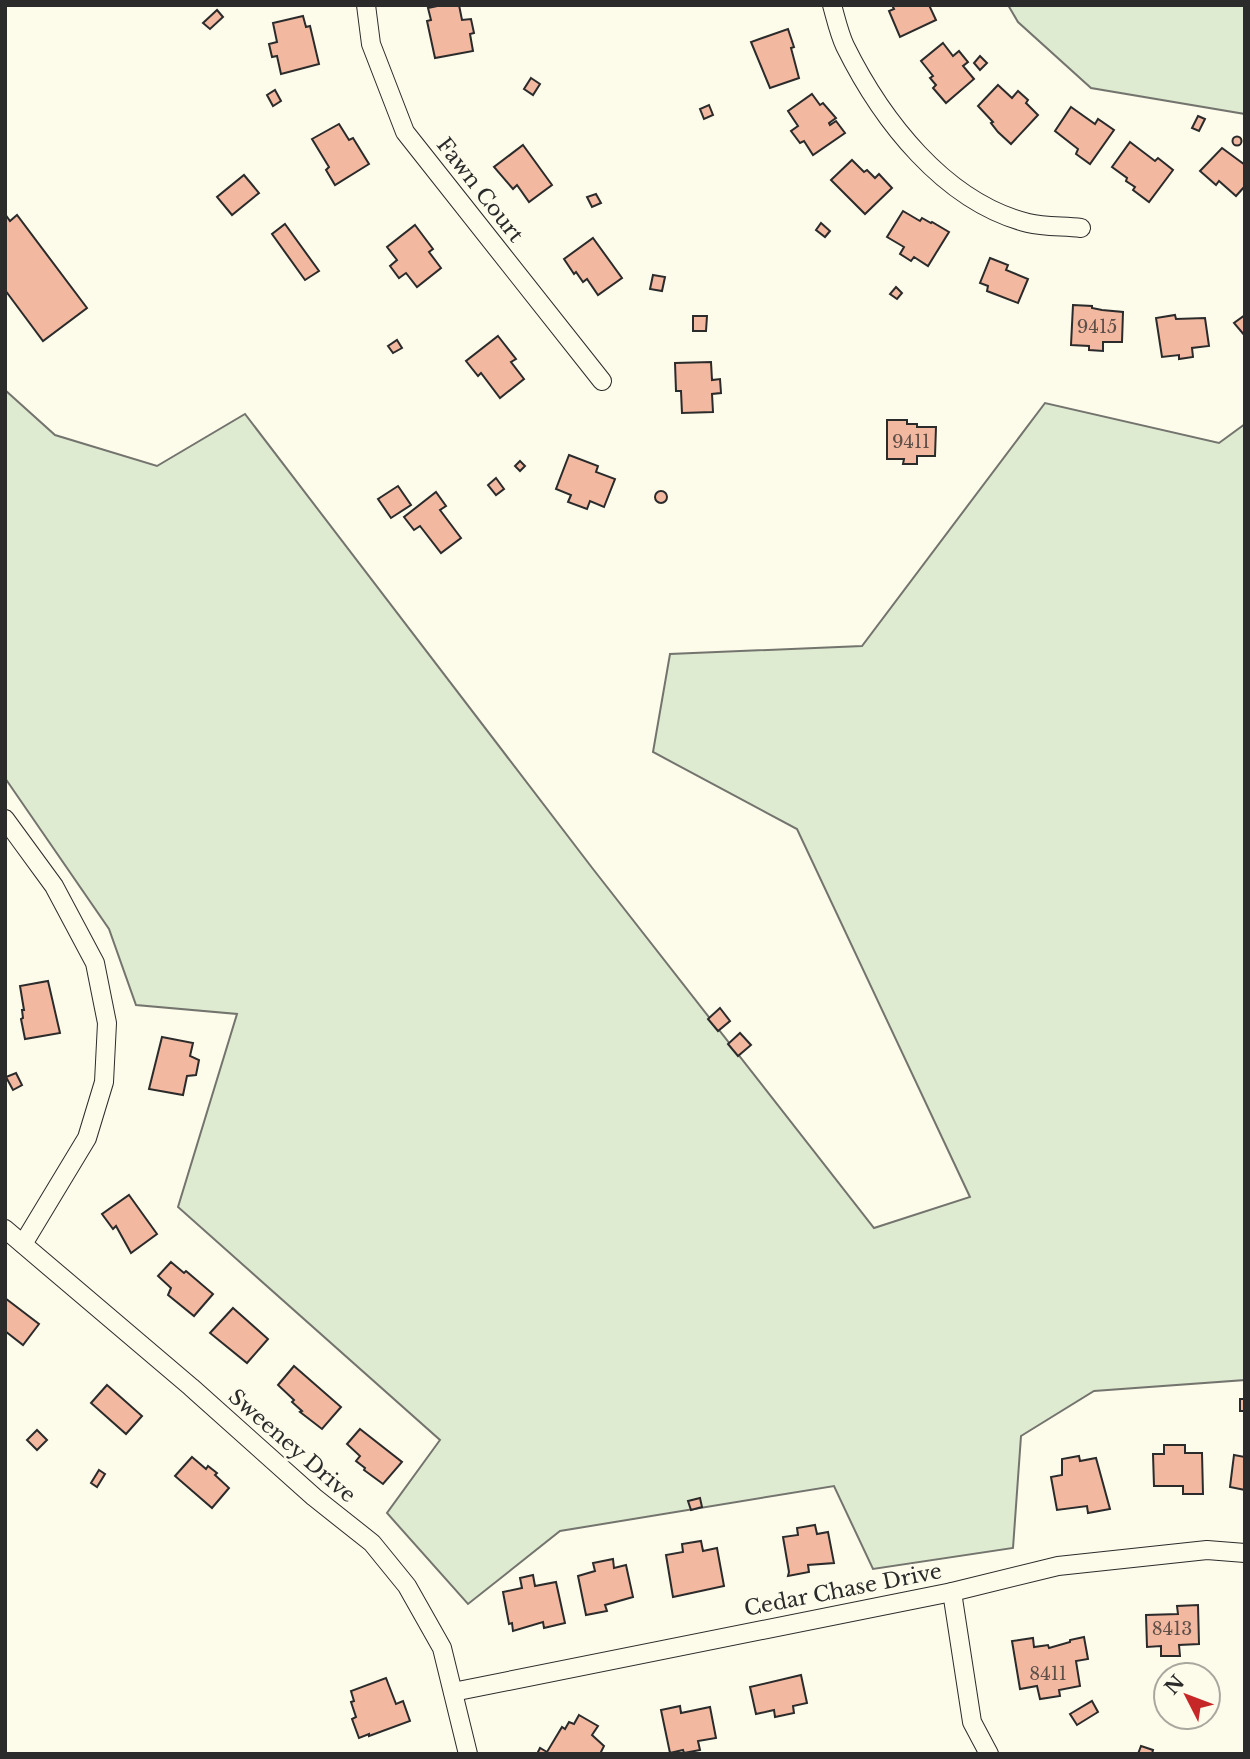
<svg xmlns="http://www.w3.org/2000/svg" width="1250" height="1759" viewBox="0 0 1250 1759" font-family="'Libre Baskerville',serif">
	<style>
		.green { fill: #deebd1; stroke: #74746e; stroke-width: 2 }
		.building { fill: #f2b8a0; stroke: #2b2b2b; stroke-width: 2 }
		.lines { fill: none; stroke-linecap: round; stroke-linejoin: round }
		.minor-casing { stroke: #2b2b2b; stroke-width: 20 }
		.minor { stroke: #fdfbea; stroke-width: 18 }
		.labels { text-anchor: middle; stroke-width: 5; stroke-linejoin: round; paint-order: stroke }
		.number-label { font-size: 18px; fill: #5d4e48 }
		.street-label { font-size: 21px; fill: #2b2b2b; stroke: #fdfbea }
	</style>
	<rect width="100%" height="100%" fill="#fdfbea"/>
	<g class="green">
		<path d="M 1008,5 L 1245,5 L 1245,114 L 1091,88 L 1018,22 Z"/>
		<path d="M 5,390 L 55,435 L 157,466 L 245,414 L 593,869 L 874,1228 L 970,1197 L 797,829 L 653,752 L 670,654 L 862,646 L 1045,403 L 1219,443 L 1245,424 L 1245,1380 L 1094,1391 L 1021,1436 L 1013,1548 L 873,1569 L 834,1486 L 560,1531 L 468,1604 L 387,1513 L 440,1440 L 178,1207 L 237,1014 L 136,1005 L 109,929 L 5,778 Z"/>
	</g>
	<g class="building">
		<path d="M 442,5 L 459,5 L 462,20 L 471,19 L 474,33 L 470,34 L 473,51 L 435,58 L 427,21 L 431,20 L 428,8 Z"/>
		<path d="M 892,5 L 929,5 L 936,20 L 900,37 L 889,11 L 894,9 Z"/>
		<path d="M 217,10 L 223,17 L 210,29 L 203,23 Z"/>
		<path d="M 303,16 L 306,27 L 310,26 L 319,64 L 281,74 L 277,56 L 272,57 L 269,44 L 277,42 L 273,23 Z"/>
		<path d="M 788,29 L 794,47 L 791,48 L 799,78 L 770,88 L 751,42 Z"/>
		<path d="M 943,43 L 953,56 L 959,51 L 968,62 L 963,66 L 974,79 L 946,103 L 933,88 L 936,85 L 930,78 L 933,76 L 921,61 Z"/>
		<path d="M 980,56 L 987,63 L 980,70 L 974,63 Z"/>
		<path d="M 531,78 L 540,84 L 533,95 L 524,89 Z"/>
		<path d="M 998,85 L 1012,98 L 1018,91 L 1028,100 L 1026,103 L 1038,115 L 1011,144 L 998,132 L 991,123 L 993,122 L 978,106 Z"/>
		<path d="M 275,90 L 281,101 L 273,106 L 267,95 Z"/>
		<path d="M 812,94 L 820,105 L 823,103 L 836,118 L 829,123 L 830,125 L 836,121 L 845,133 L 813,155 L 804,141 L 800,143 L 791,131 L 798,126 L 788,111 Z"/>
		<path d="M 709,105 L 713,115 L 704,119 L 700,109 Z"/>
		<path d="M 1071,107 L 1095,124 L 1098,119 L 1114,130 L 1090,164 L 1076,154 L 1078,149 L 1055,131 Z"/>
		<path d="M 1198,116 L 1205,119 L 1199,131 L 1192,128 Z"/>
		<path d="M 339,124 L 349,140 L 353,138 L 369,164 L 335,185 L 326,170 L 329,167 L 312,139 Z"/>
		<circle cx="1237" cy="141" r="4.5"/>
		<path d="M 1130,142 L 1155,161 L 1158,158 L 1173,170 L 1149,202 L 1133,190 L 1135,187 L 1126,181 L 1127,178 L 1112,167 Z"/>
		<path d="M 523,145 L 552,185 L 529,202 L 517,185 L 513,189 L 494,167 Z"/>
		<path d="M 1222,148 L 1245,165 L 1245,186 L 1236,196 L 1219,181 L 1216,185 L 1200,171 Z"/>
		<path d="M 852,160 L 864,172 L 867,170 L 875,178 L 879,174 L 892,188 L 865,214 L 831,180 Z"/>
		<path d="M 244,175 L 259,193 L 232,215 L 217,197 Z"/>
		<path d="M 596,194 L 601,203 L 592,207 L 587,197 Z"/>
		<path d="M 903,211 L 920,221 L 922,218 L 931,223 L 932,222 L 949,232 L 928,266 L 914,257 L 911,261 L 900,254 L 904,247 L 887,237 Z"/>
		<path d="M 5,214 L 10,221 L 17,215 L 87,308 L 43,341 L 5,290 Z"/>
		<path d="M 821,223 L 830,231 L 825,237 L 816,230 Z"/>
		<path d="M 285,224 L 319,271 L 305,280 L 272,234 Z"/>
		<path d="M 415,225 L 433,249 L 429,252 L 441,268 L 417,287 L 406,273 L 399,278 L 390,266 L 397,260 L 387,247 Z"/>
		<path d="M 593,238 L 622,278 L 598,295 L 587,279 L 583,282 L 576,272 L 574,274 L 564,259 Z"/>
		<path d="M 990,258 L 1008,265 L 1006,270 L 1028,279 L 1018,303 L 987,291 L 988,286 L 980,283 Z"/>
		<path d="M 653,275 L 665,277 L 662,291 L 650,289 Z"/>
		<path d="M 896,287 L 902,293 L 897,299 L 890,294 Z"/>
		<path d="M 1073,305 L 1092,306 L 1092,308 L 1102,310 L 1123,312 L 1122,342 L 1103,342 L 1103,351 L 1089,350 L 1089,346 L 1071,345 Z"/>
		<path d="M 1175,315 L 1176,319 L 1205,318 L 1209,346 L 1192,348 L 1193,357 L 1179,359 L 1179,355 L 1162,357 L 1156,318 Z"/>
		<path d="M 1245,315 L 1245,336 L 1234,323 Z"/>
		<path d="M 693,316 L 707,316 L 706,331 L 693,331 Z"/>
		<path d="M 498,336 L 516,359 L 511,362 L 524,379 L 500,398 L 481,373 L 478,376 L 466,361 Z"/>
		<path d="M 397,340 L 402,348 L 393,353 L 388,346 Z"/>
		<path d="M 711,362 L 712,380 L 720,379 L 721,393 L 712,394 L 713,412 L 682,413 L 681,391 L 676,391 L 675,363 Z"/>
		<path d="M 887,420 L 907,420 L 907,424 L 917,424 L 917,427 L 936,427 L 935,456 L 917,456 L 917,464 L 903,464 L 904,459 L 887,459 Z"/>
		<path d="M 569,455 L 598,466 L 596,472 L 615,479 L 604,507 L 590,501 L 587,509 L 568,502 L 571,495 L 556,489 Z"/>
		<path d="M 520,461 L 525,466 L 520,471 L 515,466 Z"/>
		<path d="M 496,478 L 504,489 L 496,495 L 488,485 Z"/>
		<path d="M 398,486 L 411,505 L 391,518 L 378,499 Z"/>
		<circle cx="661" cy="497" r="6"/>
		<path d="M 436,492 L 446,506 L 440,510 L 461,538 L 441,553 L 420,526 L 414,530 L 404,517 Z"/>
		<path d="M 48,981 L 60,1033 L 25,1039 L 21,1019 L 23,1018 L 22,1010 L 24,1010 L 20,986 Z"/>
		<path d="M 720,1008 L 730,1021 L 718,1031 L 708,1019 Z"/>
		<path d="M 740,1033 L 751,1045 L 738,1056 L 728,1044 Z"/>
		<path d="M 162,1037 L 193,1043 L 190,1056 L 199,1060 L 196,1075 L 187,1076 L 183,1095 L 149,1089 Z"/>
		<path d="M 16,1073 L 22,1085 L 13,1090 L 6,1077 Z"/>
		<path d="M 129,1195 L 157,1234 L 131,1253 L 116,1226 L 113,1229 L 102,1214 Z"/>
		<path d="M 171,1262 L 184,1273 L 186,1271 L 213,1294 L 194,1316 L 168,1295 L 171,1288 L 158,1276 Z"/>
		<path d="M 5,1298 L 39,1324 L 23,1345 L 5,1331 Z"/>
		<path d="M 233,1308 L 268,1339 L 247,1363 L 210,1333 Z"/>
		<path d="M 294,1366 L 341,1407 L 322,1429 L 300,1412 L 302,1411 L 292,1402 L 294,1400 L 278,1385 Z"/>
		<path d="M 107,1385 L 142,1416 L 126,1434 L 91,1403 Z"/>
		<rect x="1240" y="1399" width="5" height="12"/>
		<path d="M 360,1429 L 402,1462 L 383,1484 L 364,1470 L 365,1468 L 356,1461 L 360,1456 L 347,1444 Z"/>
		<path d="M 37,1430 L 47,1440 L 37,1450 L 27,1440 Z"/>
		<path d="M 1164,1445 L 1185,1445 L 1185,1453 L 1202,1453 L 1203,1494 L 1183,1494 L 1183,1486 L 1154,1486 L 1153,1454 L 1164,1454 Z"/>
		<path d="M 1234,1455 L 1245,1457 L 1245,1490 L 1230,1487 Z"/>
		<path d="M 1079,1456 L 1080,1461 L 1096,1458 L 1110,1509 L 1088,1513 L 1087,1506 L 1057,1510 L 1051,1477 L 1062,1475 L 1062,1459 Z"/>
		<path d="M 192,1457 L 206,1469 L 208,1466 L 217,1473 L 215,1475 L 229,1488 L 212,1508 L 175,1476 Z"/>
		<path d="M 99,1470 L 105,1474 L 97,1487 L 91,1483 Z"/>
		<path d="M 700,1498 L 702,1507 L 691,1510 L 688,1501 Z"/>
		<path d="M 815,1525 L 817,1534 L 828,1532 L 834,1563 L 808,1565 L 809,1572 L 788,1576 L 789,1572 L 783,1537 L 798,1535 L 797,1528 Z"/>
		<path d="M 701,1541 L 703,1551 L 717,1548 L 724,1586 L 673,1597 L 666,1555 L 683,1552 L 682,1544 Z"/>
		<path d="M 613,1559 L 614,1568 L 626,1565 L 633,1597 L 605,1605 L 607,1611 L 586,1615 L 578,1576 L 595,1571 L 593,1563 Z"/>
		<path d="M 533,1575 L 535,1586 L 556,1582 L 565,1623 L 544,1628 L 543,1622 L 513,1631 L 512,1623 L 509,1624 L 503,1592 L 522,1588 L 520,1578 Z"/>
		<path d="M 1198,1605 L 1199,1644 L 1179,1645 L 1180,1656 L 1161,1656 L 1161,1646 L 1147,1647 L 1146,1615 L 1178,1614 L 1177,1606 Z"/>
		<path d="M 1084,1637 L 1088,1659 L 1076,1661 L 1080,1686 L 1059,1690 L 1060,1696 L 1040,1699 L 1037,1686 L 1020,1689 L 1012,1641 L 1033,1638 L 1034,1647 L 1048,1645 L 1049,1648 L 1070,1642 L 1070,1640 Z"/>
		<path d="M 801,1675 L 807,1703 L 793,1706 L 794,1713 L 775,1717 L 774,1710 L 756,1714 L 750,1687 Z"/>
		<path d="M 386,1678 L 396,1704 L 403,1701 L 410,1721 L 369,1736 L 369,1734 L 359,1738 L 352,1719 L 356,1717 L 351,1702 L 354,1701 L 351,1691 Z"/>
		<path d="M 1092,1701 L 1098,1712 L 1077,1725 L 1070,1714 Z"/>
		<path d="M 680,1706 L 681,1713 L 710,1707 L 716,1738 L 698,1741 L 700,1750 L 684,1753 L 683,1750 L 670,1753 L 661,1710 Z"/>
		<path d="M 579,1715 L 598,1726 L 592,1735 L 604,1746 L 600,1754 L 537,1754 L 540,1748 L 547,1752 L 562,1727 L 565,1729 L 569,1722 L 574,1724 Z"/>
		<path d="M 1141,1746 L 1153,1750 L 1152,1754 L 1138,1754 Z"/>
	</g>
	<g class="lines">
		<defs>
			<g id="minor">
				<path d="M 366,5 L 371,44 L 405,132 L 602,381"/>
				<path d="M 832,5 C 836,19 839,33 845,46 C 881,119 944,202 1028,223 C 1044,227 1064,226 1081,228"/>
				<path d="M 5,819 L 54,886 L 95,963 L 107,1023 L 104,1082 L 87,1138 L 23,1244"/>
				<path d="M 5,1229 L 191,1387 L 314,1497 L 372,1543 L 407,1586 L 442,1648 L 468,1754"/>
				<path d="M 952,1592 L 972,1722 L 989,1754"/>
				<path d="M 453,1692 L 952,1592 L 1058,1566 L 1207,1550 L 1245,1553"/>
			</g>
		</defs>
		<use href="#minor" class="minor-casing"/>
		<use href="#minor" class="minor"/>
	</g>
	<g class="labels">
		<g class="number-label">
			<text x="1097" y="333">9415</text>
			<text x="911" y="448">9411</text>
			<text x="1172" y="1635">8413</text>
			<text x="1048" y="1680">8411</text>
		</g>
		<g class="street-label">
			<text transform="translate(480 190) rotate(52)" y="7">Fawn Court</text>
			<text transform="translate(292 1446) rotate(41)" y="7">Sweeney Drive</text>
			<text transform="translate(843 1590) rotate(-11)" y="7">Cedar Chase Drive</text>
		</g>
	</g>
	<rect width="1250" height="1759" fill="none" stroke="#2b2b2b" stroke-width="14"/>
	<g transform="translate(1187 1696) rotate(312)"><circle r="33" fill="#fdfbea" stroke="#a9a89e" stroke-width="2"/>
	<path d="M0-5L12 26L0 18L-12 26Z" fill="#c62828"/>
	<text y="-10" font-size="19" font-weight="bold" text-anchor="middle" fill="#2b2b2b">N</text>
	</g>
</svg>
